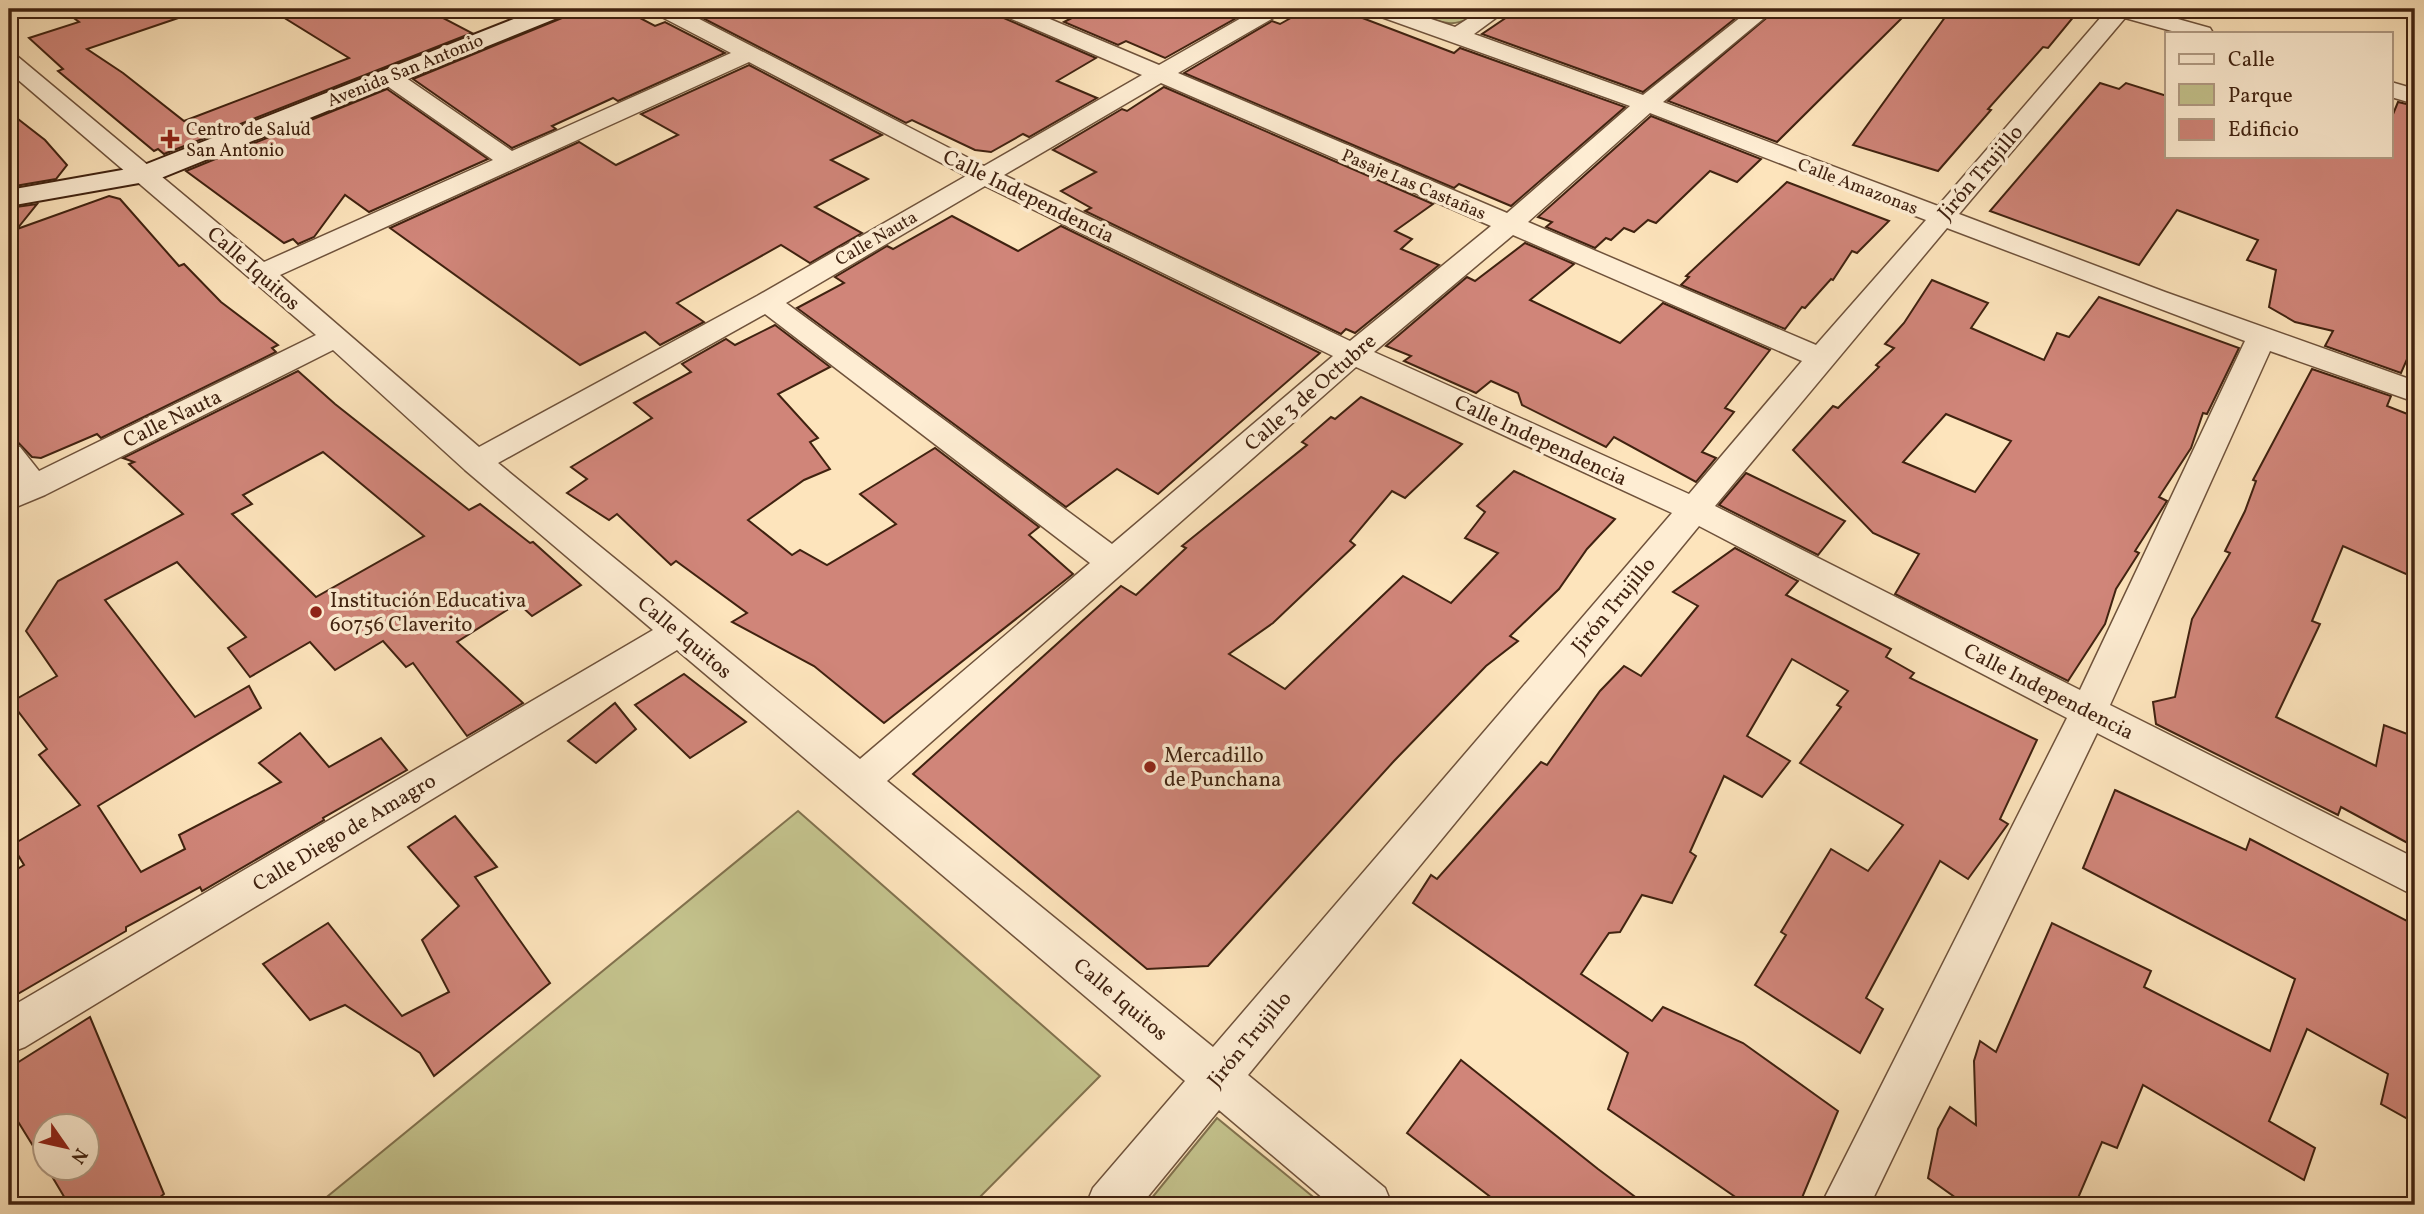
<svg xmlns="http://www.w3.org/2000/svg" width="2424" height="1214" viewBox="0 0 2424 1214" font-family="Vollkorn,serif">
	<style>
		.green { fill: #c4c38d; stroke: #82724e; stroke-width: 2 }
		.building { fill: #d08579; stroke: #402210; stroke-width: 2; fill-rule: evenodd }
		.lines { fill: none; stroke-linecap: round; stroke-linejoin: round }
		.minor-casing { stroke: #6f523b; stroke-width: 3 }
		.secondary-casing { stroke: #402210; stroke-width: 4 }
		.minor { fill: #feedd3; fill-rule: evenodd }
		.secondary { fill: #feedd3; fill-rule: evenodd }
		.poi-dot { fill: #8f2418; stroke: #feedd3; stroke-width: 2.5 }
		.labels { text-anchor: middle; stroke-width: 7; stroke-linejoin: round; paint-order: stroke }
		.far-street-label { font-size: 18px; fill: #402210; stroke: #feedd3 }
		.far-poi-label { font-size: 18px; fill: #402210; stroke: #feedd3; text-anchor: start }
		.street-label { font-size: 21px; fill: #402210; stroke: #feedd3 }
		.poi-label { font-size: 21px; fill: #402210; stroke: #feedd3; text-anchor: start }
	</style>
	<rect width="100%" height="100%" fill="#fde4bc"/>
	<filter id="stains"><feTurbulence type="fractalNoise" baseFrequency=".00286" numOctaves="4"/><feColorMatrix values="0 0 0 0 .2 0 0 0 0 .09 0 0 0 0 .02 0 0 0 .5 -.17"/></filter>
	<radialGradient id="worn" r=".72"><stop offset=".6" stop-color="#630" stop-opacity="0"/><stop offset="1" stop-color="#630" stop-opacity=".3"/></radialGradient>
	<g class="green">
		<path d="M 1404,9 L 1486,9 C 1449,33 1443,22 1404,9 Z"/>
		<path d="M 798,811 L 1100,1076 L 972,1205 L 317,1205 Z"/>
		<path d="M 1217,1118 L 1323,1205 L 1146,1205 Z"/>
	</g>
	<g class="building">
		<path d="M 62,9 L 189,9 L 190,14 L 87,49 L 123,73 L 184,121 L 349,58 L 270,9 L 426,9 L 472,33 L 164,154 L 158,149 L 154,151 L 58,71 L 63,69 L 29,38 L 79,22 Z"/>
		<path d="M 596,9 L 623,9 L 655,26 L 665,22 L 725,53 L 618,101 L 613,98 L 552,126 L 556,129 L 512,148 L 413,79 L 579,11 L 583,14 Z"/>
		<path d="M 694,9 L 983,9 L 1096,58 L 1057,81 L 1097,98 L 1029,137 L 1023,134 L 991,152 L 975,150 L 912,120 L 906,123 L 689,11 Z"/>
		<path d="M 1089,9 L 1240,9 L 1247,12 L 1165,58 L 1126,41 L 1118,45 L 1064,22 Z"/>
		<path d="M 1307,9 L 1339,9 L 1454,53 L 1460,48 L 1625,107 L 1511,206 L 1459,184 L 1454,188 L 1184,73 L 1272,21 L 1280,24 Z"/>
		<path d="M 1519,9 L 1747,9 L 1643,92 L 1482,34 Z"/>
		<path d="M 1777,9 L 1911,9 L 1777,142 L 1668,101 Z"/>
		<path d="M 1951,9 L 2080,9 L 2048,48 L 2043,47 L 1988,109 L 1991,110 L 1938,171 L 1853,145 Z"/>
		<path d="M 749,65 L 882,135 L 831,160 L 868,179 L 815,207 L 862,233 L 810,263 L 781,245 L 677,303 L 704,322 L 660,345 L 645,332 L 580,365 L 390,228 L 579,142 L 616,165 L 678,135 L 641,114 Z"/>
		<path d="M 2100,83 L 2119,89 L 2126,83 L 2167,96 L 2167,156 L 2391,156 L 2391,119 L 2398,102 L 2415,106 L 2415,341 L 2401,373 L 2325,346 L 2333,331 L 2295,322 L 2269,307 L 2276,270 L 2247,260 L 2258,240 L 2177,210 L 2139,265 L 1990,211 Z"/>
		<path d="M 1164,87 L 1433,204 L 1395,231 L 1412,239 L 1401,249 L 1439,265 L 1355,333 L 1346,329 L 1341,334 L 1085,211 L 1091,208 L 1061,191 L 1096,172 L 1053,150 L 1122,109 L 1127,111 Z"/>
		<path d="M 387,89 L 488,159 L 369,212 L 345,195 L 314,237 L 298,244 L 293,239 L 284,243 L 186,171 Z"/>
		<path d="M 9,112 L 45,140 L 67,165 L 56,179 L 9,187 Z"/>
		<path d="M 1651,116 L 1761,159 L 1737,182 L 1710,171 L 1656,223 L 1648,220 L 1634,232 L 1624,228 L 1611,240 L 1606,238 L 1595,248 L 1546,227 L 1552,222 L 1538,217 Z"/>
		<path d="M 1787,182 L 1889,221 L 1857,253 L 1852,251 L 1833,280 L 1831,279 L 1805,308 L 1802,307 L 1785,329 L 1681,285 L 1689,277 L 1686,276 Z"/>
		<path d="M 109,196 L 120,199 L 179,266 L 184,264 L 221,302 L 278,345 L 272,348 L 276,352 L 101,438 L 97,434 L 41,458 L 32,457 L 9,433 L 9,208 L 37,204 L 17,229 Z"/>
		<path d="M 952,216 L 1018,251 L 1061,226 L 1320,353 L 1158,494 L 1117,469 L 1066,507 L 797,308 L 844,283 L 835,277 L 887,246 L 893,249 Z"/>
		<path d="M 1525,243 L 1574,264 L 1530,300 L 1620,343 L 1663,303 L 1770,350 L 1725,408 L 1734,412 L 1702,452 L 1716,458 L 1696,482 L 1614,437 L 1606,447 L 1522,405 L 1518,393 L 1491,381 L 1476,393 L 1404,361 L 1411,356 L 1386,346 L 1467,277 L 1475,281 Z"/>
		<path d="M 1932,280 L 1988,303 L 1971,328 L 2044,360 L 2057,333 L 2069,337 L 2099,297 L 2239,348 L 2207,414 L 2203,413 L 2191,448 L 2159,497 L 2167,501 L 2135,551 L 2139,553 L 2116,589 L 2105,624 L 2068,681 L 1895,594 L 1919,554 L 1873,533 L 1793,450 L 1833,406 L 1838,408 L 1879,367 L 1876,365 L 1894,348 L 1885,344 L 1904,323 ZM 1946,414 L 2011,441 L 1975,492 L 1903,462 Z"/>
		<path d="M 775,325 L 830,367 L 778,394 L 818,438 L 810,442 L 830,469 L 804,480 L 748,520 L 792,555 L 800,550 L 827,565 L 896,524 L 860,494 L 935,448 L 1039,527 L 1029,535 L 1073,574 L 884,723 L 814,666 L 732,622 L 747,613 L 676,561 L 671,565 L 617,514 L 609,520 L 567,493 L 587,479 L 571,467 L 652,418 L 634,403 L 691,372 L 682,364 L 726,339 L 735,345 Z"/>
		<path d="M 2312,369 L 2391,396 L 2387,406 L 2415,417 L 2415,578 L 2343,546 L 2312,621 L 2320,624 L 2276,717 L 2376,766 L 2384,725 L 2415,737 L 2415,847 L 2341,807 L 2338,815 L 2156,724 L 2153,702 L 2175,697 L 2192,619 L 2230,553 L 2225,551 L 2245,511 L 2256,481 L 2253,480 Z"/>
		<path d="M 298,371 L 335,404 L 469,510 L 480,504 L 530,543 L 533,542 L 581,585 L 532,616 L 518,603 L 457,642 L 523,703 L 467,736 L 413,663 L 406,667 L 383,641 L 335,670 L 310,642 L 250,677 L 228,648 L 246,637 L 177,562 L 105,600 L 195,717 L 249,686 L 261,708 L 98,806 L 141,872 L 185,849 L 179,835 L 281,782 L 259,763 L 300,733 L 329,767 L 381,738 L 407,770 L 323,818 L 324,820 L 202,891 L 200,887 L 126,927 L 126,931 L 9,999 L 9,874 L 24,865 L 12,845 L 80,805 L 39,755 L 47,749 L 11,702 L 57,676 L 26,631 L 58,581 L 183,514 L 129,464 L 134,462 L 123,458 ZM 323,452 L 424,536 L 316,597 L 232,514 L 252,504 L 243,495 Z"/>
		<path d="M 1361,397 L 1462,444 L 1405,498 L 1392,491 L 1350,541 L 1355,545 L 1273,623 L 1229,654 L 1285,689 L 1403,576 L 1451,603 L 1498,553 L 1465,538 L 1485,512 L 1477,506 L 1514,471 L 1615,519 L 1587,549 L 1559,589 L 1510,636 L 1518,641 L 1486,666 L 1394,761 L 1208,966 L 1147,969 L 913,774 L 1121,586 L 1136,595 L 1186,548 L 1182,546 L 1307,445 L 1302,442 L 1331,417 L 1335,419 Z"/>
		<path d="M 1746,473 L 1845,521 L 1818,555 L 1719,505 Z"/>
		<path d="M 1735,548 L 1798,581 L 1786,595 L 1891,649 L 1886,657 L 1914,673 L 1910,678 L 2037,740 L 2000,819 L 2008,824 L 1968,879 L 1940,861 L 1866,998 L 1883,1009 L 1860,1053 L 1755,985 L 1786,935 L 1781,932 L 1831,849 L 1868,871 L 1903,825 L 1800,763 L 1841,707 L 1837,705 L 1848,691 L 1792,659 L 1747,736 L 1790,761 L 1762,797 L 1724,776 L 1690,852 L 1696,856 L 1672,903 L 1642,895 L 1620,932 L 1609,933 L 1581,974 L 1652,1021 L 1663,1007 L 1743,1043 L 1838,1111 L 1799,1205 L 1747,1205 L 1608,1109 L 1628,1053 L 1413,903 L 1431,875 L 1437,879 L 1541,762 L 1547,765 L 1600,691 L 1624,666 L 1641,676 L 1698,606 L 1673,592 Z"/>
		<path d="M 684,674 L 746,722 L 690,758 L 635,705 Z"/>
		<path d="M 615,703 L 636,729 L 596,763 L 568,741 Z"/>
		<path d="M 2115,790 L 2246,850 L 2250,839 L 2415,925 L 2415,1123 L 2381,1104 L 2388,1074 L 2307,1029 L 2269,1121 L 2315,1148 L 2304,1180 L 2143,1085 L 2117,1148 L 2102,1142 L 2075,1205 L 1966,1205 L 1928,1178 L 1938,1129 L 1950,1107 L 1976,1125 L 1974,1061 L 1980,1041 L 1996,1052 L 2052,923 L 2151,971 L 2144,987 L 2270,1051 L 2295,979 L 2083,868 Z"/>
		<path d="M 455,816 L 497,867 L 475,877 L 550,983 L 434,1076 L 420,1053 L 345,1005 L 310,1020 L 263,964 L 328,923 L 402,1016 L 449,992 L 422,940 L 459,906 L 408,847 Z"/>
		<path d="M 90,1017 L 164,1194 L 150,1205 L 69,1205 L 47,1168 L 88,1168 L 88,1126 L 46,1126 L 46,1167 L 9,1107 L 9,1068 Z"/>
		<path d="M 1461,1060 L 1598,1169 L 1646,1205 L 1501,1205 L 1407,1133 Z"/>
	</g>
	<g class="lines">
		<defs>
			<g id="minor">
				<path d="M 653,9 L 680,9 L 984,166 L 1142,75 L 1000,14 L 997,9 L 1026,9 L 1159,65 L 1257,9 L 1283,9 L 1280,14 L 1178,73 L 1507,213 L 1630,106 L 1373,14 L 1370,9 L 1401,9 L 1455,27 L 1483,9 L 1508,9 L 1474,34 L 1643,95 L 1751,9 L 1775,9 L 1663,102 L 1938,206 L 2108,9 L 2142,9 L 2210,28 L 2213,33 L 2179,33 L 2125,18 L 1959,214 L 2165,292 L 2415,381 L 2415,402 L 2270,351 L 2110,705 L 2415,858 L 2415,896 L 2097,733 L 1870,1205 L 1821,1205 L 2067,718 L 1699,526 L 1248,1075 L 1385,1188 L 1392,1205 L 1331,1205 L 1219,1110 L 1141,1205 L 1086,1205 L 1093,1188 L 1185,1081 L 677,650 L 25,1047 L 9,1053 L 9,1008 L 653,630 L 465,470 L 333,350 L 45,495 L 9,510 L 9,485 L 14,483 L 9,477 L 9,444 L 20,447 L 39,471 L 316,335 L 9,72 L 9,54 L 17,56 L 264,262 L 493,160 L 380,81 L 376,76 L 380,71 L 396,71 L 512,151 L 731,53 L 656,14 ZM 749,62 L 966,176 L 757,296 L 479,447 L 280,275 ZM 1161,83 L 1491,226 L 1350,341 L 1004,175 ZM 1650,113 L 1926,220 L 1816,345 L 1528,222 ZM 985,186 L 1333,356 L 1112,544 L 786,303 ZM 1947,228 L 2245,341 L 2080,690 L 1715,506 ZM 1513,235 L 1802,361 L 1689,494 L 1374,352 ZM 765,314 L 1090,563 L 860,759 L 498,463 ZM 1356,367 L 1672,513 L 1213,1047 L 887,781 Z"/>
				<path d="M 2391,82 L 2415,89 L 2415,104 L 2391,97 Z"/>
			</g>
			<path id="secondary" d="M 539,9 L 571,9 L 567,14 L 156,180 L 9,206 L 9,190 L 139,167 Z"/>
		</defs>
		<use href="#minor" class="minor-casing"/>
		<use href="#secondary" class="secondary-casing"/>
		<use href="#minor" class="minor"/>
		<use href="#secondary" class="secondary"/>
	</g>
	<g class="poi-dot">
		<path d="M166.5 128.5h7v7h7v7h-7v7h-7v-7h-7v-7h7z"/>
		<circle cx="316" cy="612" r="7"/>
		<circle cx="1150" cy="767" r="7"/>
	</g>
	<g class="labels">
		<g class="far-street-label">
			<text transform="translate(405 70) rotate(-22)" y="6">Avenida San Antonio</text>
			<text transform="translate(1414 184) rotate(23)" y="6">Pasaje Las Castañas</text>
			<text transform="translate(1858 186) rotate(21)" y="6">Calle Amazonas</text>
			<text transform="translate(876 238) rotate(-30)" y="6">Calle Nauta</text>
		</g>
		<g class="far-poi-label">
			<text x="186" y="135">Centro de Salud<tspan x="186" dy="21">San Antonio</tspan></text>
		</g>
		<g class="street-label">
			<text transform="translate(1980 172) rotate(-49)" y="7">Jirón Trujillo</text>
			<text transform="translate(1029 196) rotate(26)" y="7">Calle Independencia</text>
			<text transform="translate(254 268) rotate(41)" y="7">Calle Iquitos</text>
			<text transform="translate(1310 392) rotate(-41)" y="7">Calle 3 de Octubre</text>
			<text transform="translate(172 418) rotate(-26)" y="7">Calle Nauta</text>
			<text transform="translate(1541 440) rotate(25)" y="7">Calle Independencia</text>
			<text transform="translate(1613 605) rotate(-50)" y="7">Jirón Trujillo</text>
			<text transform="translate(685 637) rotate(40)" y="7">Calle Iquitos</text>
			<text transform="translate(2049 691) rotate(27)" y="7">Calle Independencia</text>
			<text transform="translate(344 832) rotate(-31)" y="7">Calle Diego de Amagro</text>
			<text transform="translate(1121 999) rotate(40)" y="7">Calle Iquitos</text>
			<text transform="translate(1249 1039) rotate(-50)" y="7">Jirón Trujillo</text>
		</g>
		<g class="poi-label">
			<text x="330" y="607">Institución Educativa<tspan x="330" dy="24">60756 Claverito</tspan></text>
			<text x="1164" y="762">Mercadillo<tspan x="1164" dy="24">de Punchana</tspan></text>
		</g>
	</g>
	<rect width="2424" height="1214" fill="none" stroke="#fde4bc" stroke-width="35"/>
	<rect x="10" y="10" width="2403" height="1193" fill="none" stroke="#402210" stroke-width="3.5"/>
	<rect x="18" y="18" width="2389" height="1179" fill="none" stroke="#402210" stroke-width="2"/>
	<rect x="2165" y="32" width="228" height="126" fill="#feedd3" stroke="#b29c85" stroke-width="2"/>
	<rect x="2179" y="54" width="35" height="10" fill="#feedd3" stroke="#b29c85" stroke-width="2"/>
	<text x="2228" y="66" font-size="21" fill="#402210">Calle</text>
	<rect x="2179" y="84" width="35" height="21" fill="#c4c38d" stroke="#b29c85" stroke-width="2"/>
	<text x="2228" y="102" font-size="21" fill="#402210">Parque</text>
	<rect x="2179" y="119" width="35" height="21" fill="#d08579" stroke="#b29c85" stroke-width="2"/>
	<text x="2228" y="136" font-size="21" fill="#402210">Edificio</text>
	<g transform="translate(66 1147) rotate(124)"><circle r="33" fill="#feedd3" stroke="#b29c85" stroke-width="2"/>
	<path d="M0-5L12 26L0 18L-12 26Z" fill="#8f2418"/>
	<text y="-10" font-size="19" font-weight="bold" text-anchor="middle" fill="#402210">N</text>
	</g>
	<rect width="100%" height="100%" filter="url(#stains)"/>
	<rect width="100%" height="100%" fill="url(#worn)"/>
</svg>
